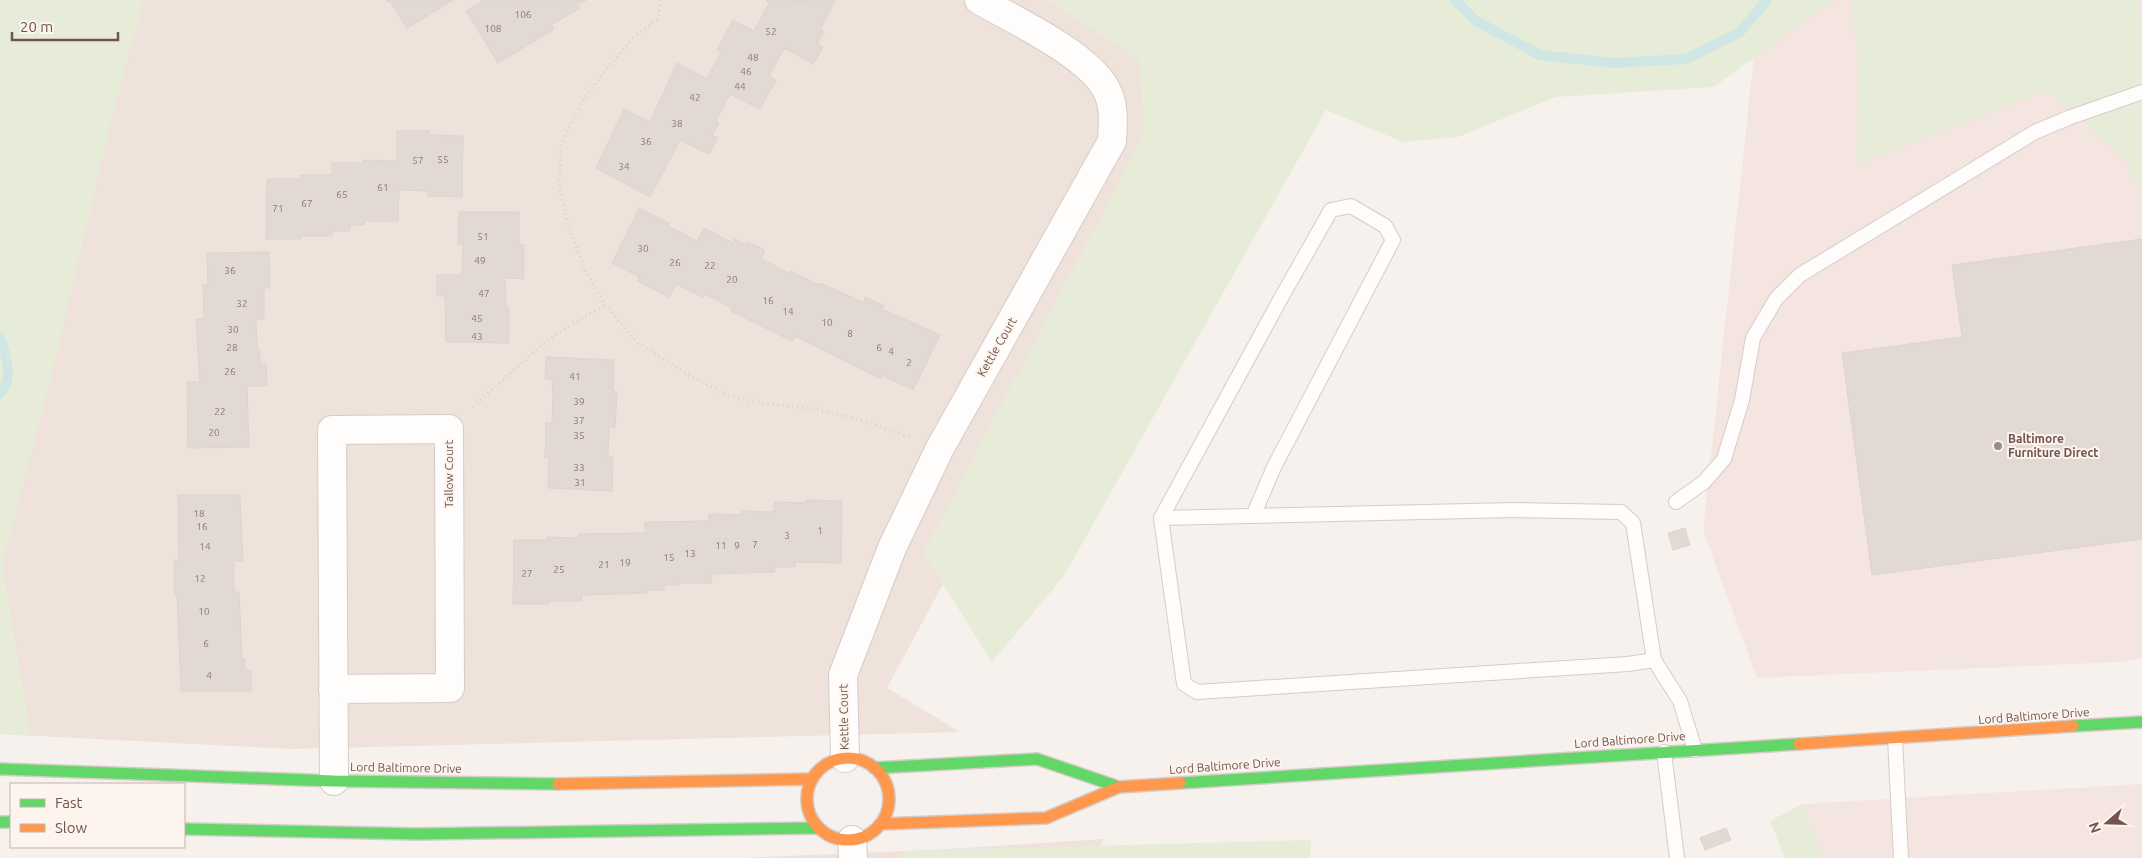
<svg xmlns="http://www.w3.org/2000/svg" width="2142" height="858" viewBox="0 0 2142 858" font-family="Ubuntu,sans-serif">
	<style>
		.residential { fill: #eee2da }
		.commercial { fill: #f5e5e1 }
		.green { fill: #e7ecd8 }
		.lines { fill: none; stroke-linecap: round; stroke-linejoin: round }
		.stream { stroke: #cfe6e4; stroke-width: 10 }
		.building { fill: #e2d8d4; stroke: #dfd3cf }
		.lane-casing { stroke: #d5ccc9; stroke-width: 16 }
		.street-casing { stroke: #d5ccc9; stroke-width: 30 }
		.fast-casing { stroke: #d5ccc8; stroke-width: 14 }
		.slow-casing { stroke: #d5ccc8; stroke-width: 14 }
		.path { stroke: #d9d0cf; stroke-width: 3; stroke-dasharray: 1 4; stroke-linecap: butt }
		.lane { stroke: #fefdfc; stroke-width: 14 }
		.street { stroke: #fefdfc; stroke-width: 28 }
		.fast { stroke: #63d668; stroke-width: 11 }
		.slow { stroke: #ff974d; stroke-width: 11 }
		.poi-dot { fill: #a08b85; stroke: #fdf4ee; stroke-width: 2 }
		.labels { text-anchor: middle; stroke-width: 4; stroke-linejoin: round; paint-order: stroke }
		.number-label { font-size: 10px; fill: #907772 }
		.street-label { font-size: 12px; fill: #72544e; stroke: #fdf4ee }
		.poi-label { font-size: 12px; font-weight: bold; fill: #72544e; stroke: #fdf4ee; text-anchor: start }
	</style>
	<rect width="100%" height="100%" fill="#f6f1ec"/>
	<g class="residential">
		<path d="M 0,0 L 1138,0 L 1227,57 L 887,688 L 960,732 L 292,749 L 0,734 Z"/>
		<path d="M 1104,839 L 1094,858 L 739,858 L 932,850 Z"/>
	</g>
	<g class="commercial">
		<path d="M 1760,0 L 2142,0 L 2142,658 L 2118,662 L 1757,678 L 1703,530 Z"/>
		<path d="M 2142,784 L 2142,858 L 1823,858 L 1803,804 Z"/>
	</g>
	<g class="green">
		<path d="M 0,0 L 143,0 L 109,130 L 51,377 L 2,565 L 31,736 L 0,734 Z"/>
		<path d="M 1047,0 L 1833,0 L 1714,87 L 1556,97 L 1458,137 L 1403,142 L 1326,110 L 1064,576 L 992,662 L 923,553 L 1145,133 L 1139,59 Z"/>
		<path d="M 1852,0 L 2137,0 L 2142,23 L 2142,192 L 2125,161 L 2049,90 L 1856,164 L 1859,79 Z"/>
		<path d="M 1803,804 L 1823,858 L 1785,858 L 1770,821 Z"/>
		<path d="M 1311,840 L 1310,858 L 902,858 L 902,851 Z"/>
	</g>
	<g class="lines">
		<g class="stream">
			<path d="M 1455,0 L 1476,21 L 1540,55 L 1614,63 L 1686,59 L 1739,33 L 1767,0"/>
			<path d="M 0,337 C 6,356 14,378 0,394"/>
		</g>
	</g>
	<g class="building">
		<path d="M 386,0 L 453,0 L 407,28 L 390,1 L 388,3 Z"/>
		<path d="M 483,0 L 586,0 L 578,5 L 580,8 L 551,25 L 554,29 L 498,63 L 466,11 Z"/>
		<path d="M 766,0 L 835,1 L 820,30 L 824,32 L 817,44 L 823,47 L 813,64 L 784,48 L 769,76 L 776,80 L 760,109 L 730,94 L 716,121 L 719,123 L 712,135 L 718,138 L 709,154 L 680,140 L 650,197 L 596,168 L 624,109 L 650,122 L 677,63 L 707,79 L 721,52 L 717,50 L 733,20 L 754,31 L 769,3 Z"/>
		<path d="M 397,131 L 430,131 L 430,135 L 463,136 L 462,197 L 428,196 L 428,191 L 399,190 L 398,221 L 365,221 L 365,225 L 350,225 L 350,231 L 332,231 L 332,236 L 300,236 L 301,239 L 266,239 L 267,179 L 300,179 L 300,175 L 332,175 L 332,163 L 363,163 L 363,160 L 397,161 Z"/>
		<path d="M 639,208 L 669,223 L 668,226 L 697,241 L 704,228 L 733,243 L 734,239 L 746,245 L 748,242 L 765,250 L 761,259 L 789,273 L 790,271 L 819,285 L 820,283 L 863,302 L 866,297 L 884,306 L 882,309 L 940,335 L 913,390 L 882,375 L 881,379 L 795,336 L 792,341 L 731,311 L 732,308 L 705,294 L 703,297 L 676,284 L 669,297 L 637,281 L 640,277 L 612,263 Z"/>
		<path d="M 459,212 L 519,212 L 519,244 L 524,245 L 524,279 L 505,278 L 506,308 L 509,308 L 509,343 L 446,342 L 445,296 L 437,296 L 437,275 L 462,275 L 463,244 L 458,244 Z"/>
		<path d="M 2142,239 L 2142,539 L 1872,575 L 1842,353 L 1962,337 L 1952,265 Z"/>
		<path d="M 269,252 L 270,288 L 264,288 L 264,319 L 256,320 L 257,351 L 260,351 L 260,364 L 266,364 L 267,386 L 247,386 L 249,447 L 188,448 L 187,382 L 200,382 L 196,319 L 204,319 L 203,285 L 208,285 L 207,253 Z"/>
		<path d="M 546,357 L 614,360 L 613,391 L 617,392 L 615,427 L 609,427 L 608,457 L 613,457 L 612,491 L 548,488 L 549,458 L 545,458 L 546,423 L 552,423 L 553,395 L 552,380 L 545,379 Z"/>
		<path d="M 178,495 L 240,495 L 243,561 L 234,561 L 234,592 L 239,592 L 242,659 L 245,659 L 245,670 L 251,670 L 251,691 L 181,691 L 177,595 L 174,595 L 174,560 L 179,561 Z"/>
		<path d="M 806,500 L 842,501 L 841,563 L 795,562 L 795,567 L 774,567 L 775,572 L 712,574 L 711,583 L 679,583 L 679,585 L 664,585 L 664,590 L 647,590 L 647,593 L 582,595 L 582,601 L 550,601 L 549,604 L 513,604 L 514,540 L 547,540 L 547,537 L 579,538 L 579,534 L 645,533 L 645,522 L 709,521 L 709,514 L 742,515 L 742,511 L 774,512 L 774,502 L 806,503 Z"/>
		<path d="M 1685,528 L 1690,545 L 1673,550 L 1668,533 Z"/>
		<path d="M 1726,828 L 1731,840 L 1705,850 L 1700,838 Z"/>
	</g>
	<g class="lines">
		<defs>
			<g id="lane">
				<path d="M 1676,502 L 1704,482 L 1724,459 L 1742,400 L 1753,338 L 1776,299 L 1800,275 L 2035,132 L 2068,118 L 2142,92"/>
				<path d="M 1161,518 L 1281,298 L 1331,210 L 1351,206 L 1385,226 L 1393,240 L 1274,467 L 1253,516"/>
				<path d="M 1654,660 L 1628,664 L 1197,692 L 1184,684 L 1161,518 L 1513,510 L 1621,512 L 1633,523 L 1654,660 L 1680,701 L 1695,750"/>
				<path d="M 1895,739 L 1901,858"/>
				<path d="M 1664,752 L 1677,858"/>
			</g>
			<g id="street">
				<path d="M 333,689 L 450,688 L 449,429 L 332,430 L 334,781"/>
				<path d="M 845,758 L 843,675 L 892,548 L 940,448 L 1112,141 C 1113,124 1115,105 1106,89 C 1087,54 1014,20 979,0"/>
				<path d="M 852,840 L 853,858"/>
			</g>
			<g id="fast">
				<path d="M 2073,726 L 2142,722"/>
				<path d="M 874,768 L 1037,759 L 1119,787"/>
				<path d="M 0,769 L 334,781 L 558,784"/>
				<path d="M 1180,783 L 1799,744"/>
				<path d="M 0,822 L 11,822"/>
				<path d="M 184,829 L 418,834 L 819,828"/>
			</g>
			<g id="slow">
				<path d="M 1799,744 L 2073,726"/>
				<circle cx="848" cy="799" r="41"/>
				<path d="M 558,784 L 812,779"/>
				<path d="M 880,824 L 1046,818 L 1119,787 L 1180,783"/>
			</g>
		</defs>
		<use href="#lane" class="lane-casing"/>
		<use href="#street" class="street-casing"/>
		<use href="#fast" class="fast-casing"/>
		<use href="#slow" class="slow-casing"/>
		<g class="path">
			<path d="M 661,0 L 658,19 L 632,39 L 603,73 L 580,105 L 561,145 L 559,185 L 568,226 L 585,270 L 605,305 L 638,343 L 685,373 L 729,396 L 767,404 L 817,409 L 858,419 L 910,437"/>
			<path d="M 473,407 L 541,346 L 564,329 L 605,305"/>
		</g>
		<use href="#lane" class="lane"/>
		<use href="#street" class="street"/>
		<use href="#fast" class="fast"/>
		<use href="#slow" class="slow"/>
	</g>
	<circle class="poi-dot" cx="1998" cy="446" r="5"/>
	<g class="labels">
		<g class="number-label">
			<text x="523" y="18">106</text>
			<text x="493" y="32">108</text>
			<text x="771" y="35">52</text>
			<text x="753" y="61">48</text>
			<text x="746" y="75">46</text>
			<text x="740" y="90">44</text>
			<text x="695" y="101">42</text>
			<text x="677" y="127">38</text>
			<text x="646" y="145">36</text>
			<text x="443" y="163">55</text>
			<text x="418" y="164">57</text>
			<text x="624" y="170">34</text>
			<text x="383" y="191">61</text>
			<text x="342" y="198">65</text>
			<text x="307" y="207">67</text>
			<text x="278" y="212">71</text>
			<text x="483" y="240">51</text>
			<text x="643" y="252">30</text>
			<text x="480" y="264">49</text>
			<text x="675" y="266">26</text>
			<text x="710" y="269">22</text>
			<text x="230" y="274">36</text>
			<text x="732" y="283">20</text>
			<text x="484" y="297">47</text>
			<text x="768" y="304">16</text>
			<text x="242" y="307">32</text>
			<text x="788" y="315">14</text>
			<text x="477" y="322">45</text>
			<text x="827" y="326">10</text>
			<text x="233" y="333">30</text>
			<text x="850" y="337">8</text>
			<text x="477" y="340">43</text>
			<text x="232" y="351">28</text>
			<text x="879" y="351">6</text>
			<text x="891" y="355">4</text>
			<text x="909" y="366">2</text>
			<text x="230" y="375">26</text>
			<text x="575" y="380">41</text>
			<text x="579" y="405">39</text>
			<text x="220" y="415">22</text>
			<text x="579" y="424">37</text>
			<text x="214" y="436">20</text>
			<text x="579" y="439">35</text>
			<text x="579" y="471">33</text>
			<text x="580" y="486">31</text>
			<text x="199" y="517">18</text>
			<text x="202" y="530">16</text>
			<text x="820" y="534">1</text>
			<text x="787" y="539">3</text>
			<text x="755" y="548">7</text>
			<text x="721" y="549">11</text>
			<text x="737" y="549">9</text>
			<text x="205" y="550">14</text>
			<text x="690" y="557">13</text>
			<text x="669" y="561">15</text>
			<text x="625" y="566">19</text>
			<text x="604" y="568">21</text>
			<text x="559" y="573">25</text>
			<text x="527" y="577">27</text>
			<text x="200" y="582">12</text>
			<text x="204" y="615">10</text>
			<text x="206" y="647">6</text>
			<text x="209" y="679">4</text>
		</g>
		<g class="street-label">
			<text transform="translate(997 347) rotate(-60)" y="4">Kettle Court</text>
			<text transform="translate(449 474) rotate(-90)" y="4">Tallow Court</text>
			<text transform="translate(2034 716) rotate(-4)" y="4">Lord Baltimore Drive</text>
			<text transform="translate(844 717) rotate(-91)" y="4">Kettle Court</text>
			<text transform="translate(1630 740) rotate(-4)" y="4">Lord Baltimore Drive</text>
			<text transform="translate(1225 766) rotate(-4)" y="4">Lord Baltimore Drive</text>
			<text transform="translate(406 768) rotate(1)" y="4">Lord Baltimore Drive</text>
		</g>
		<g class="poi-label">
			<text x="2008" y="443">Baltimore<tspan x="2008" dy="14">Furniture Direct</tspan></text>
		</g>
	</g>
	<rect x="10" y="783" width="175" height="65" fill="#fdf4ee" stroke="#c5b4ae"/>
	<rect x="20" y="799" width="25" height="8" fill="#63d668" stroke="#c5b4ae"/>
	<text x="55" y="808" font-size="15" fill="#72544e">Fast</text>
	<rect x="20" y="824" width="25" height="8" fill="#ff974d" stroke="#c5b4ae"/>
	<text x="55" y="833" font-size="15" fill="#72544e">Slow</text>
	<g transform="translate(2107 823) rotate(250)" stroke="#fdf4ee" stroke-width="4" paint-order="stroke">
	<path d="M0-4L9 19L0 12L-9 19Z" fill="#72544e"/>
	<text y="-8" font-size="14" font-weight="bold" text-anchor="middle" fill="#72544e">N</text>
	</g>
	<path d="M12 32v8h106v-8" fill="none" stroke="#72544e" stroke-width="2.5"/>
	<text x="20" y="32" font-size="15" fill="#72544e" stroke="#fdf4ee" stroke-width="4" paint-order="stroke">20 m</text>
</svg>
